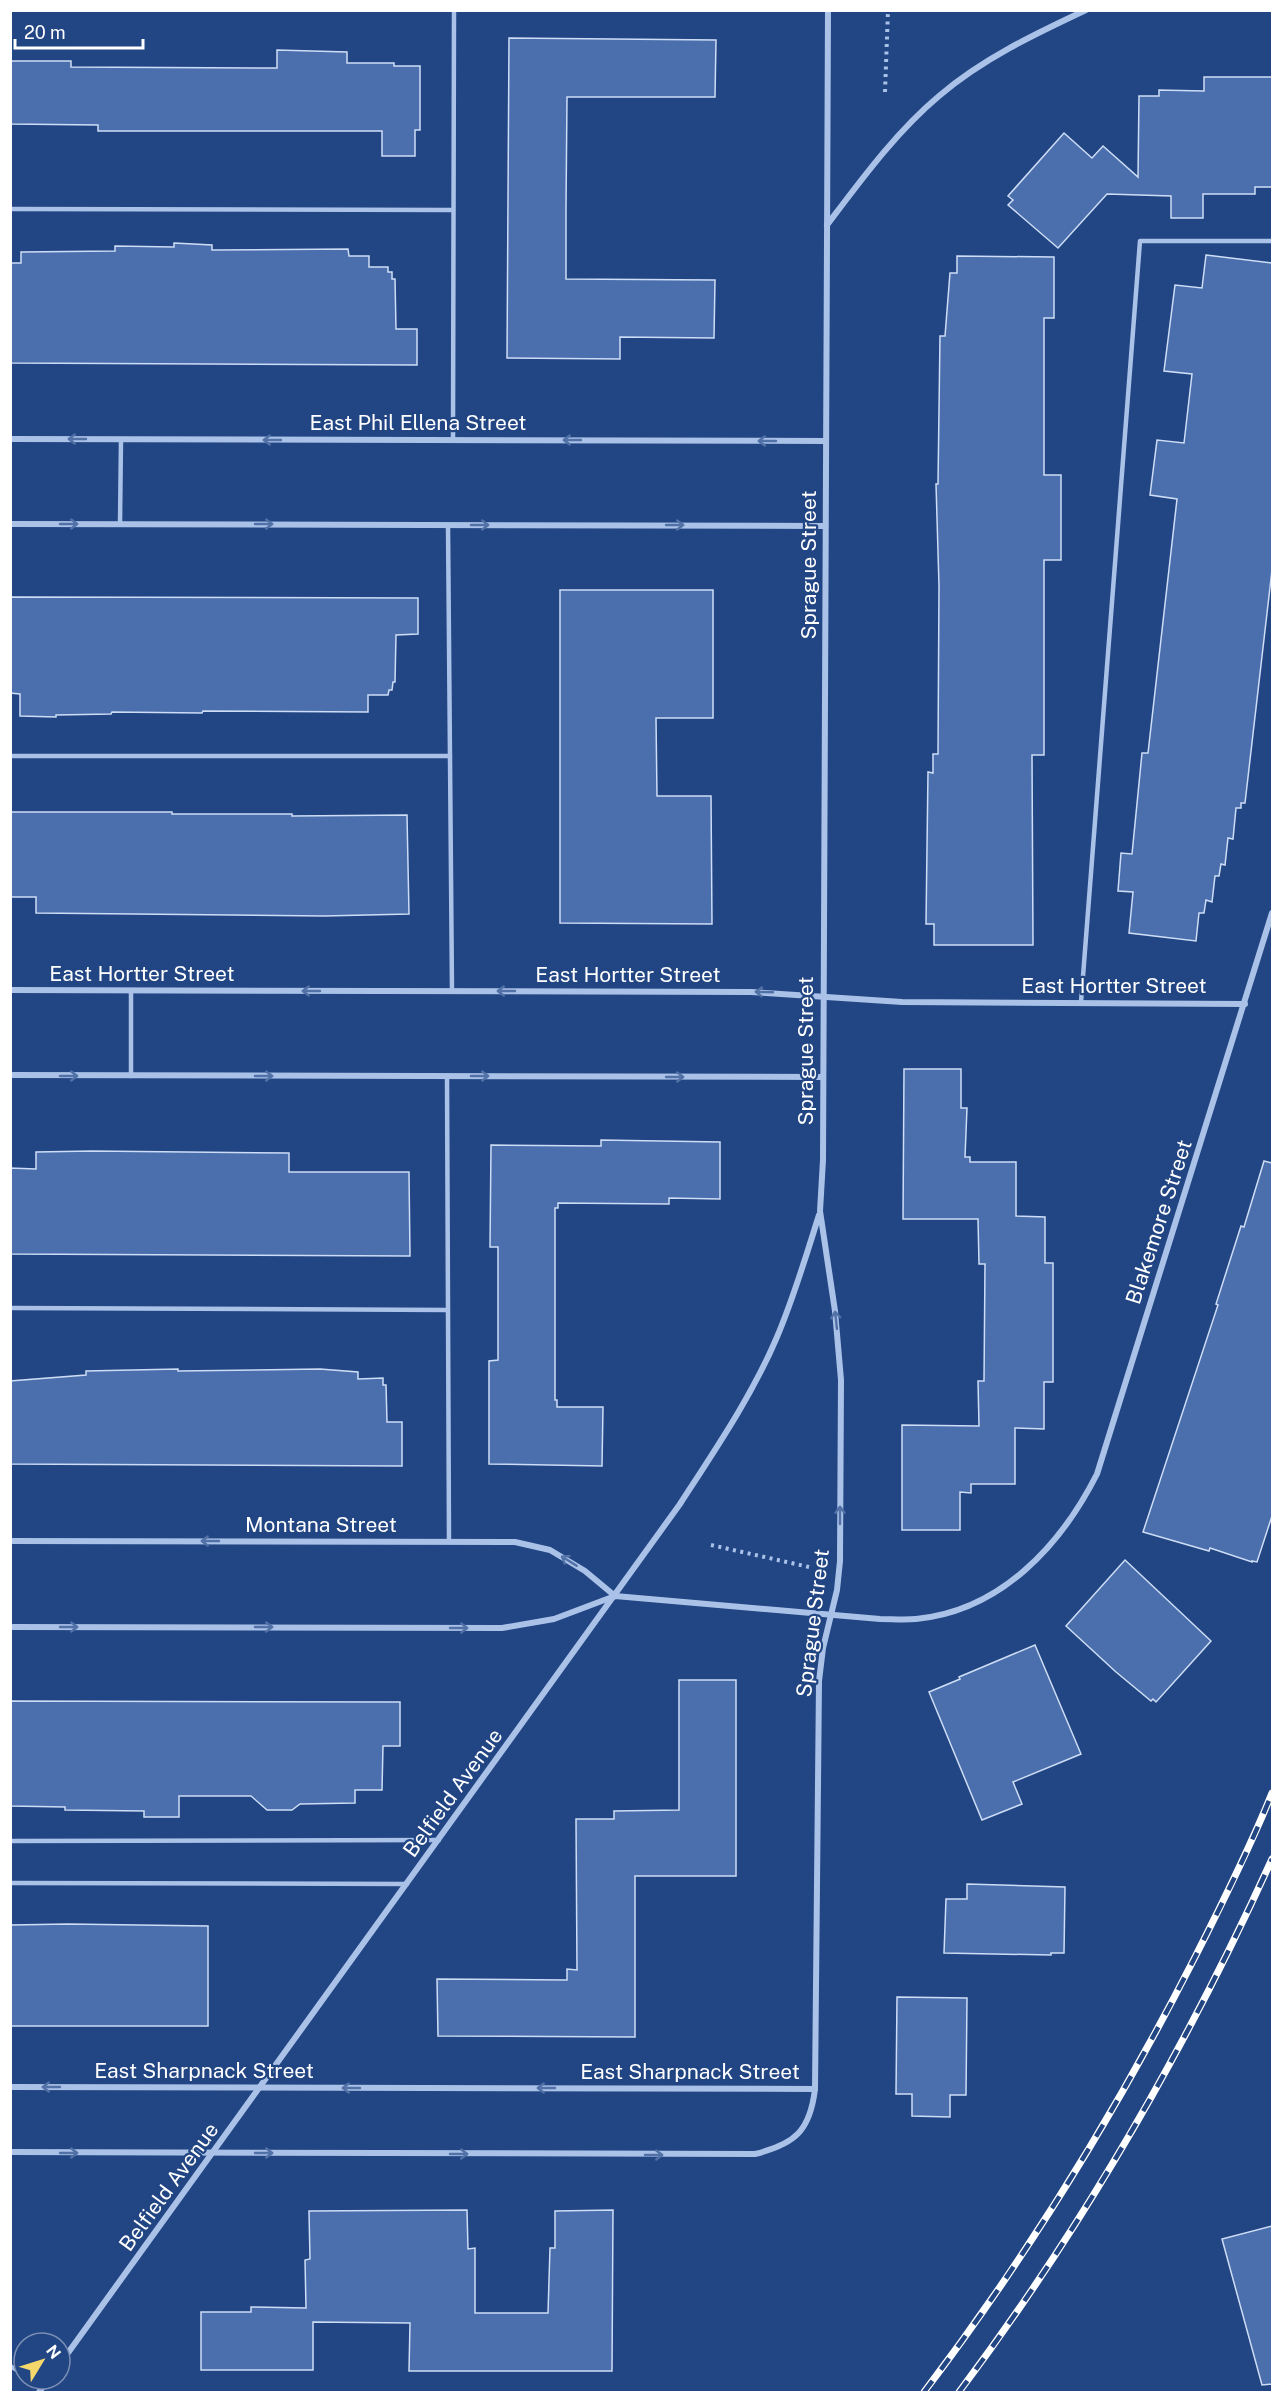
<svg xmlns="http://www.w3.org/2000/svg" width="1283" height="2403" viewBox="0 0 1283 2403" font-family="'Public Sans',sans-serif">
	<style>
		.building { fill: #4a6fac; stroke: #ceddf6; stroke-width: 1.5 }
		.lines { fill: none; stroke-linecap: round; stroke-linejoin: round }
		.path { stroke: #aac2e8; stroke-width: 4; stroke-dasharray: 3 4.5; stroke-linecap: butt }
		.service { stroke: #aac2e8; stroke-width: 4.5 }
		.minor { stroke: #aac2e8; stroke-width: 6 }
		.rail-casing { stroke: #fff; stroke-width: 7 }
		.rail { stroke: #224583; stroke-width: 4.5; stroke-dasharray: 14; stroke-linecap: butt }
		.oneway { stroke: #5271a6 }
		.labels { text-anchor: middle; stroke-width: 4.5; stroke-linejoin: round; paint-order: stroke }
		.street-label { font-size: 21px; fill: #fff; stroke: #224583 }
	</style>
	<rect width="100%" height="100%" fill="#224583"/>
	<g class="building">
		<path d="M 509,38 L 716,40 L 715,97 L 567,97 L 566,209 L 566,279 L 715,280 L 714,338 L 620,337 L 620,359 L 507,358 Z"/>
		<path d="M 277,50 L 347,52 L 347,63 L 394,63 L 394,66 L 420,66 L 420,130 L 415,130 L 415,156 L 382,156 L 382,131 L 98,131 L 98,125 L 10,124 L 10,61 L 71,61 L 71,67 L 277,68 Z"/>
		<path d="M 1204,77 L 1272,77 L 1272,187 L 1255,187 L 1255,194 L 1203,194 L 1203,218 L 1171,218 L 1171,196 L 1107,194 L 1058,248 L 1008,205 L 1013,200 L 1008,196 L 1064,133 L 1092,158 L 1103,146 L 1138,177 L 1139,96 L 1159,96 L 1159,90 L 1204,91 Z"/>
		<path d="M 174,243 L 212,245 L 212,250 L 348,249 L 349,256 L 369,256 L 369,267 L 388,267 L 388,272 L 392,272 L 392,279 L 395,279 L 396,329 L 417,329 L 417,365 L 10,363 L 10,263 L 21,263 L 21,252 L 115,251 L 115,246 L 174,247 Z"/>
		<path d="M 1206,255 L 1272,263 L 1272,570 L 1245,803 L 1241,803 L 1241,808 L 1236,808 L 1233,839 L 1228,838 L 1225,865 L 1221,864 L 1219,876 L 1215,876 L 1212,902 L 1206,900 L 1204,913 L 1199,913 L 1196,941 L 1129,933 L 1133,892 L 1118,891 L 1121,853 L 1132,854 L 1142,753 L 1148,753 L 1177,499 L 1150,495 L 1157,440 L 1184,443 L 1192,374 L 1164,371 L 1175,285 L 1202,288 Z"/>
		<path d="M 957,256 L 1054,257 L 1054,318 L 1044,318 L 1044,475 L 1061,475 L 1061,560 L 1044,560 L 1044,755 L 1032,755 L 1033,945 L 934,945 L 934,924 L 926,924 L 928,772 L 933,773 L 933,754 L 938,754 L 939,586 L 936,484 L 938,484 L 940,336 L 945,336 L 950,273 L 957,273 Z"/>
		<path d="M 560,590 L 713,590 L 713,718 L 656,718 L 657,796 L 711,796 L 712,924 L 560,923 Z"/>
		<path d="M 10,597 L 418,598 L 418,634 L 396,635 L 395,682 L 393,682 L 392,690 L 389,690 L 388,695 L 368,695 L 368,712 L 203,711 L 202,713 L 112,712 L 111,714 L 56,715 L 56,717 L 20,716 L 20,694 L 10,693 Z"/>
		<path d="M 10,812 L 172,812 L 172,814 L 292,814 L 292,816 L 407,815 L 409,914 L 324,916 L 36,913 L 36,897 L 10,897 Z"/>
		<path d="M 904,1069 L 961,1069 L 961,1108 L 967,1108 L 965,1157 L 970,1157 L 970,1162 L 1016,1162 L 1016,1216 L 1045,1217 L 1045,1263 L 1053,1263 L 1053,1382 L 1044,1382 L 1044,1429 L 1015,1428 L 1015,1484 L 971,1484 L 971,1493 L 960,1492 L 960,1530 L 902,1530 L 902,1425 L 979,1426 L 978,1381 L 984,1381 L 985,1264 L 979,1264 L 978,1219 L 903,1219 Z"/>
		<path d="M 601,1140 L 720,1142 L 720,1199 L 669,1198 L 669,1204 L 558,1203 L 558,1208 L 555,1208 L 555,1400 L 557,1400 L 557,1407 L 603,1407 L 602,1466 L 489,1464 L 489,1361 L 498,1360 L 498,1247 L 490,1247 L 491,1145 L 601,1146 Z"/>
		<path d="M 92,1151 L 289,1153 L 289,1172 L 409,1172 L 410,1256 L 10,1254 L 10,1168 L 36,1169 L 36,1152 Z"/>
		<path d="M 1264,1161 L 1272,1163 L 1272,1516 L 1257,1562 L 1252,1561 L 1252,1562 L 1210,1548 L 1209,1551 L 1143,1532 L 1218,1305 L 1216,1304 L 1241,1226 L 1244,1227 Z"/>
		<path d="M 178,1369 L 178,1371 L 320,1369 L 358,1372 L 358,1379 L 383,1378 L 383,1385 L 386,1385 L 387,1422 L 402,1422 L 402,1466 L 10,1464 L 10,1381 L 86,1375 L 86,1371 Z"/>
		<path d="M 1125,1560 L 1211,1641 L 1156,1702 L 1153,1699 L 1151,1701 L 1116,1672 L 1066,1626 Z"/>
		<path d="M 1035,1645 L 1081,1754 L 1013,1782 L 1022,1804 L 982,1820 L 929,1692 L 960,1679 L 959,1677 Z"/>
		<path d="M 679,1680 L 736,1680 L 736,1876 L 635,1876 L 635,2037 L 438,2036 L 437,1979 L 567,1980 L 567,1969 L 577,1970 L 576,1819 L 614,1819 L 614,1811 L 679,1810 Z"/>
		<path d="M 10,1701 L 400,1702 L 400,1746 L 383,1746 L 382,1790 L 355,1790 L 355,1803 L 300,1804 L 292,1810 L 267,1810 L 251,1796 L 179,1796 L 179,1817 L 144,1817 L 144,1811 L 65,1810 L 65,1807 L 10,1806 Z"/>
		<path d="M 967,1884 L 1065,1887 L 1064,1953 L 1051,1953 L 1051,1955 L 944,1953 L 946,1899 L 967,1899 Z"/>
		<path d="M 68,1924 L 208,1926 L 208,2026 L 10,2026 L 11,1925 Z"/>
		<path d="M 897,1997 L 967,1998 L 966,2095 L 950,2095 L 950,2117 L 912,2116 L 912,2094 L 896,2094 Z"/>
		<path d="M 467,2210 L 468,2249 L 475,2248 L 475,2313 L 548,2313 L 550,2248 L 555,2248 L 555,2211 L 613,2210 L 612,2371 L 409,2371 L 410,2323 L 313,2322 L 313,2370 L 201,2370 L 201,2312 L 251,2312 L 251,2307 L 306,2308 L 305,2260 L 310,2259 L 309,2211 Z"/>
		<path d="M 1272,2226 L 1272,2384 L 1262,2385 L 1222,2239 Z"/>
	</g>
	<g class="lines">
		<g class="path">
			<path d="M 885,92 L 888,10"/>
			<path d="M 711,1545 L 809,1567"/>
		</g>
		<g class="service">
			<path d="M 10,209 L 453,210"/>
			<path d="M 453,440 L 454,10"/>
			<path d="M 120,524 L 121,439"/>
			<path d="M 448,525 L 452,991"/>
			<path d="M 10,756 L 450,756"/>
			<path d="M 131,990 L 131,1076"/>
			<path d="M 1081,1002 L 1140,241 L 1272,241"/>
			<path d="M 447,1076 L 449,1542"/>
			<path d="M 10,1308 L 448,1310"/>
			<path d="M 10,1841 L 439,1840"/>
			<path d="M 10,1883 L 407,1884"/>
			<path d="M 10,2366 L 24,2374"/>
			<path d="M 33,2379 L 45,2385"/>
		</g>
		<g class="minor">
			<path d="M 827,225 C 861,180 896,132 939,96 C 982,59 1035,34 1086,10"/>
			<path d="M 10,439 L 826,441"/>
			<path d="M 10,524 L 825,526"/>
			<path d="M 10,990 L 751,992 L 902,1002 L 1245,1004"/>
			<path d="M 10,1075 L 823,1077"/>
			<path d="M 10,1541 L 515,1542 L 550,1550 L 585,1571 L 615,1596"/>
			<path d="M 10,1627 L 502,1628 L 554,1619 L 615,1596 L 880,1619 C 892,1619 904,1620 916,1619 C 1001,1611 1061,1545 1097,1474 L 1272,913"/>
			<path d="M 10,2087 L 815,2089"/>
			<path d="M 10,2152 L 755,2154 C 795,2144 810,2131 815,2089 L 819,1681 L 823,1648 L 837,1590 L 840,1561 L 841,1380 L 835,1311 L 820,1211 L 823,1160 L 828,10"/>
			<path d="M 60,2364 L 680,1504 C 715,1450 752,1396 777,1337 C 794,1297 806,1256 819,1215"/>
			<path d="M 39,2392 L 49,2379"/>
		</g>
		<defs>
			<g id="rail">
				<path d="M 924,2392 C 1026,2258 1116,2112 1193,1961 C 1221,1906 1249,1850 1272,1793"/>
				<path d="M 959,2392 C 1083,2227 1187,2046 1272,1859"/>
			</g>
		</defs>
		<use href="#rail" class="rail-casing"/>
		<use href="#rail" class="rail"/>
	</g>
	<defs><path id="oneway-shaft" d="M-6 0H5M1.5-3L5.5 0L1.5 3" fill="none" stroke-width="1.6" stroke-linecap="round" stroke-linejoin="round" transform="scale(1.5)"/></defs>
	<g class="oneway">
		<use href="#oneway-shaft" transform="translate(77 439) rotate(-180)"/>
		<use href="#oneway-shaft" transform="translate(272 440) rotate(-180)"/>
		<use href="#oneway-shaft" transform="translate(572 440) rotate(-180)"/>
		<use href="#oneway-shaft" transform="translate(767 441) rotate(-180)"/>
		<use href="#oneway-shaft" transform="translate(69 524)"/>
		<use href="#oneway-shaft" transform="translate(264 524)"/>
		<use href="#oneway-shaft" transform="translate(480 525)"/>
		<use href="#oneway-shaft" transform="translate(675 525)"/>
		<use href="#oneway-shaft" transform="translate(311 991) rotate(-180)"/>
		<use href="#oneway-shaft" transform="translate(506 991) rotate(-180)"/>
		<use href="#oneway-shaft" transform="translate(764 992) rotate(-178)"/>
		<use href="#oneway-shaft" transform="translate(69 1076)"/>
		<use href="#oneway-shaft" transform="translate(264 1076)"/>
		<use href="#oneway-shaft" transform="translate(480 1076)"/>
		<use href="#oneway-shaft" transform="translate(675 1077)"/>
		<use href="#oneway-shaft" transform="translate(836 1320) rotate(-96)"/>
		<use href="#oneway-shaft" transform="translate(840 1515) rotate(-90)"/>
		<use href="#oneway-shaft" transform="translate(210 1541) rotate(-180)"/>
		<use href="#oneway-shaft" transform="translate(569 1561) rotate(-148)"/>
		<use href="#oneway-shaft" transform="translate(69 1627)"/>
		<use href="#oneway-shaft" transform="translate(264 1627)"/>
		<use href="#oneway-shaft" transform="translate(459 1628)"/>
		<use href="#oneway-shaft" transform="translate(51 2087) rotate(-180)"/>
		<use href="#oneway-shaft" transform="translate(351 2088) rotate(-180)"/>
		<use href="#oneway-shaft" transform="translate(546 2088) rotate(-180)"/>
		<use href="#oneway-shaft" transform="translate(69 2153)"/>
		<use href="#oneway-shaft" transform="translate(264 2153)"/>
		<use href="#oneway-shaft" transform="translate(459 2154)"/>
		<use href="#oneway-shaft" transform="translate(654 2155)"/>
	</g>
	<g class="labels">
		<g class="street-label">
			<text x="418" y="430">East Phil Ellena Street</text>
			<text transform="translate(809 565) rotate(-90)" y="7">Sprague Street</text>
			<text x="142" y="981">East Hortter Street</text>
			<text x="628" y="982">East Hortter Street</text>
			<text x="1114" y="993">East Hortter Street</text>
			<text transform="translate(806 1051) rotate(-90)" y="7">Sprague Street</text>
			<text transform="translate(1159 1222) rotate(-72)" y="7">Blakemore Street</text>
			<text x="321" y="1532">Montana Street</text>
			<text transform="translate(813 1623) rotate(-83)" y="7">Sprague Street</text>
			<text transform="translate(453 1793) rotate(-54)" y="7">Belfield Avenue</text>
			<text x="204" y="2078">East Sharpnack Street</text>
			<text x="690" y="2079">East Sharpnack Street</text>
			<text transform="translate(169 2187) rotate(-54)" y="7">Belfield Avenue</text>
		</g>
	</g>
	<rect width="1283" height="2403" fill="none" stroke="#ffffff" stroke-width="24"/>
	<g transform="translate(42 2361) rotate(52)"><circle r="28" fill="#224583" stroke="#7a8fb5" stroke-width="1.5"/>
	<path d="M0-4.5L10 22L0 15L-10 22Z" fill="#f5d76b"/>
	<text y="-9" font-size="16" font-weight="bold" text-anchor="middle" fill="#ffffff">N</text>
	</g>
	<path d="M15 39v9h128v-9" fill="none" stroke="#ffffff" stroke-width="3"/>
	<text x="24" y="39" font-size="18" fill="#ffffff" stroke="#224583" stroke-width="4.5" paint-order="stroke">20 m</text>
</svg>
